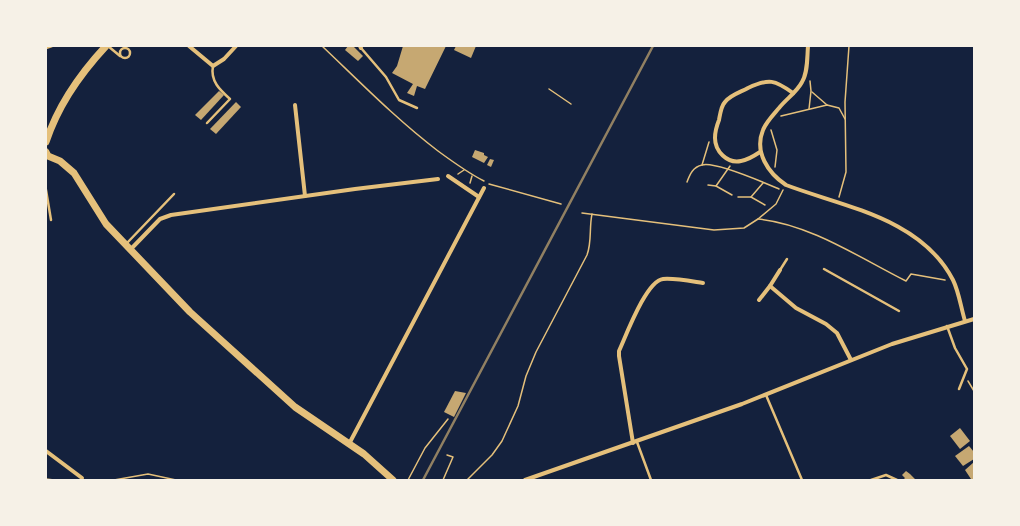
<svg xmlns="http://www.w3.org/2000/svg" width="1020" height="526" viewBox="0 0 1020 526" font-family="'Golos Text',sans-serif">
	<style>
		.building { fill: #c6a872 }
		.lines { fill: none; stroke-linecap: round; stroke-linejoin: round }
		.path { stroke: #e5c07b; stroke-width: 1.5 }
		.service { stroke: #e5c07b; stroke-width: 2.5 }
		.minor { stroke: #e5c07b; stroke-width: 4 }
		.secondary { stroke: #e5c07b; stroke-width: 7 }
		.rail { stroke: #918062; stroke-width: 2.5 }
	</style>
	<rect width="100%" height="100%" fill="#14213d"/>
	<g class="building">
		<path d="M 348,46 L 353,46 L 363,56 L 358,61 L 345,50 Z"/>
		<path d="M 403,46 L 446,46 L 425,89 L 417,86 L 414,96 L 407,93 L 413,84 L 392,73 L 397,66 Z"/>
		<path d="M 456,46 L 476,46 L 471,58 L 454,50 Z"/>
		<path d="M 219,91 L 224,95 L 201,120 L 195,115 Z"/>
		<path d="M 236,102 L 241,107 L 216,134 L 210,129 Z"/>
		<path d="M 475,150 L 484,153 L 484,155 L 488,157 L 484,163 L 472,157 Z"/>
		<path d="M 490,159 L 494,160 L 491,167 L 487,165 Z"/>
		<path d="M 455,391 L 466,393 L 454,417 L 444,412 Z"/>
		<path d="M 960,428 L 970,441 L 960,449 L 950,436 Z"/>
		<path d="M 969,446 L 974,452 L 974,459 L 963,466 L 955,456 Z"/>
		<path d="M 974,462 L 974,480 L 969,480 L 971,479 L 965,470 Z"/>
		<path d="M 906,471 L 910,474 L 916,480 L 903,480 L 905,478 L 902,475 Z"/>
	</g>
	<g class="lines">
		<g class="path">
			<path d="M 322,46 C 360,82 396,119 438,151 C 453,162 468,173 484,181"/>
			<path d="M 549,89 L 571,104"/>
			<path d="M 812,92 L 827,105"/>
			<path d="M 809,109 L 811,91 L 810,81"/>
			<path d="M 781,116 L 827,105 L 839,108 L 845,119"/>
			<path d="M 771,130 L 777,150 L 775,167"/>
			<path d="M 702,165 L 709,142"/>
			<path d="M 458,174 L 464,170"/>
			<path d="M 687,182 C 690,174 693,167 702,165 C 715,161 765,183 779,189"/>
			<path d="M 470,183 L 472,176"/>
			<path d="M 489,184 L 561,204"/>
			<path d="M 708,185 L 716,186 L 732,195"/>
			<path d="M 716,186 L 730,166"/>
			<path d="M 738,197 L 751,197 L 765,205"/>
			<path d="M 751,197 L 763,183"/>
			<path d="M 839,197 L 846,172 L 845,102 L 849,46"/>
			<path d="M 582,213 L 714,230 L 744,228 L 758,219 L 776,204 L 783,190"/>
			<path d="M 758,219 C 810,224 860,258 906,281 L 911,274 L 945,280"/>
			<path d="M 968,381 L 974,391"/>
			<path d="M 46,479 L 54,480"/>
			<path d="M 114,480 L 148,474 L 176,480"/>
			<path d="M 408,480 L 425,448 L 448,419"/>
			<path d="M 443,480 L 453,457 L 447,455"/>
			<path d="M 467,480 L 492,455 L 502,441 L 518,406 L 526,376 L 536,352 L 587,255 C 592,242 589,228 592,214"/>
		</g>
		<g class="service">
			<path d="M 108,46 L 120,56"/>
			<circle cx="125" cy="53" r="5"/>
			<path d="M 46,48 L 52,46"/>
			<path d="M 361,48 L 386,77 L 399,100 L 417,108"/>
			<path d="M 207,123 L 230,99 C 220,90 210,81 213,66"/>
			<path d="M 46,190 L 51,220"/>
			<path d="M 127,243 L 174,194"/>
			<path d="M 824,269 L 899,311"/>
			<path d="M 780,270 L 787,259"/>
			<path d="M 947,326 L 955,348 L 967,369 L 959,389"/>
			<path d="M 766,395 L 802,480"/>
			<path d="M 637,442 L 651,480"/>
			<path d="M 871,480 L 886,475 L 897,480"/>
		</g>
		<g class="minor">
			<path d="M 189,46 L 213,66 L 224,59 L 236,46"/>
			<path d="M 360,46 L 361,48"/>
			<path d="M 808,46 C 807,58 808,72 802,82 C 797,92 786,99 779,108 C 774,114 766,122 763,130 C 754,152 768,173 786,185 C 844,207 921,218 953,280 C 959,292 961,308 965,321"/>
			<path d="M 295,105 L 305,196"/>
			<path d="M 760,152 C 754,156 748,160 741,161 C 727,164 715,151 715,138 C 715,132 717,125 719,120 C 720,115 721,106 725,102 C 730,95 741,92 748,88 C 769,78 775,80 793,93"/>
			<path d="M 448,176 L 479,197"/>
			<path d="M 130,250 L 160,219 L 171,215 L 355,189 L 438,179"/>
			<path d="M 770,286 L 796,308 L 826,324 L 837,333 L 851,360"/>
			<path d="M 759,300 L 770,286 L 780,270"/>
			<path d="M 633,443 L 619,356 L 619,351 C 626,336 646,281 663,279 C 675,278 690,281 703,283"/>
			<path d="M 349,444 L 484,188"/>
			<path d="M 46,451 L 82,478"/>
			<path d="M 525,480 L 742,404 L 892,344 L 974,319"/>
		</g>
		<g class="secondary">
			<path d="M 46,142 C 58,105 80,74 106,46"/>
			<path d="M 46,152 L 48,156 L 60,161 L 74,173 L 106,224 L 190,312 L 295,407 L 364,454 L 393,480"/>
		</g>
		<path class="rail" d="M 423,480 L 653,46"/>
	</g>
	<rect width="1020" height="526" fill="none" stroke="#f6f1e7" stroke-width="94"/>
</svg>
